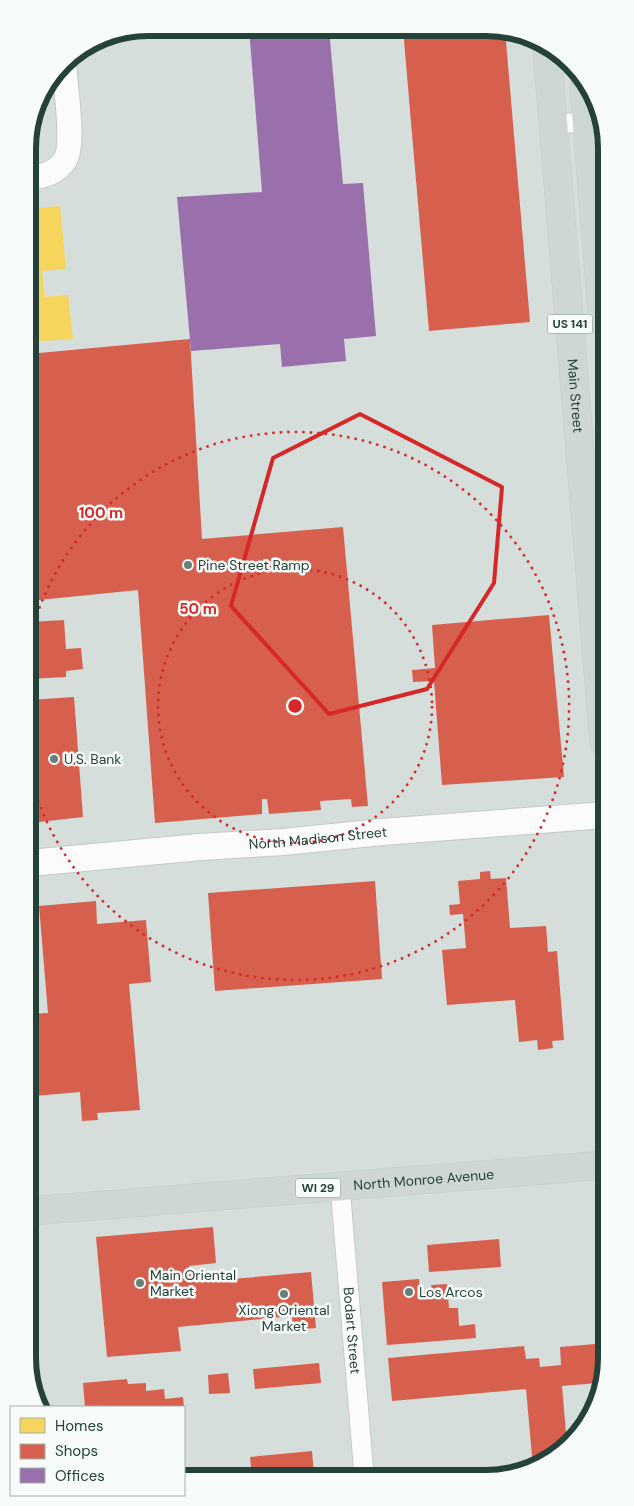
<svg xmlns="http://www.w3.org/2000/svg" width="634" height="1506" viewBox="0 0 634 1506" font-family="'DM Sans',sans-serif">
	<style>
		.built { fill: #d6dedb }
		.homes { fill: #f6d55c }
		.shops { fill: #d6604d }
		.offices { fill: #9970ab }
		.lines { fill: none; stroke-linecap: round; stroke-linejoin: round }
		.minor-casing { stroke: #c5cac8; stroke-width: 21 }
		.tertiary-casing { stroke: #c5cac8; stroke-width: 26 }
		.secondary-casing { stroke: #c3cbc8; stroke-width: 28 }
		.primary-casing { stroke: #c3ccc9; stroke-width: 29 }
		.minor { stroke: #fcfcfc; stroke-width: 19 }
		.tertiary { stroke: #fcfcfc; stroke-width: 24 }
		.secondary { stroke: #fcfcfc; stroke-width: 26 }
		.primary { stroke: #cfd7d5; stroke-width: 28 }
		.marked { fill: none; stroke: #d62828; stroke-width: 4; stroke-linejoin: round }
		.ring { fill: none; stroke: #d62828; stroke-width: 2.5; stroke-dasharray: 2.5 5 }
		.poi-dot { fill: #697e78; stroke: #f7fbf9; stroke-width: 2 }
		.labels { text-anchor: middle; stroke-width: 5; stroke-linejoin: round; paint-order: stroke }
		.shield { fill: #f7fbf9; stroke: #637a73; stroke-width: 1 }
		.shield-label { font-size: 12px; font-weight: bold; fill: #24423a }
		.street-label { font-size: 14px; fill: #24423a; stroke: #f7fbf9 }
		.poi-label { font-size: 14px; fill: #24423a; stroke: #f7fbf9; text-anchor: start }
		.rim { fill: none; stroke: #24423a; stroke-width: 6 }
		.centre { fill: #d62828; stroke: #f7fbf9; stroke-width: 2.5 }
		.ring-label { font-size: 15px; text-anchor: middle; font-weight: bold; fill: #d62828; stroke: #f7fbf9; stroke-width: 5; stroke-linejoin: round; paint-order: stroke }
	</style>
	<rect width="100%" height="100%" fill="#e8edeb"/>
	<path class="built" d="M 149,28 L 509,30 L 565,58 L 602,117 L 606,1365 L 581,1431 L 552,1458 L 516,1474 L 184,1476 L 184,1407 L 42,1407 L 32,1389 L 28,140 L 40,95 L 69,58 L 102,37 Z"/>
	<path class="homes" d="M 60,206 L 66,269 L 42,271 L 45,297 L 68,295 L 73,339 L 28,342 L 28,209 Z"/>
	<g class="shops">
		<path d="M 403,29 L 505,30 L 530,322 L 429,331 Z"/>
		<path d="M 190,339 L 202,539 L 343,527 L 368,806 L 352,807 L 351,799 L 320,801 L 321,810 L 269,814 L 267,799 L 262,799 L 262,814 L 155,823 L 138,590 L 29,601 L 28,354 Z"/>
		<path d="M 549,615 L 564,777 L 442,785 L 434,681 L 413,682 L 412,670 L 435,668 L 432,625 Z"/>
		<path d="M 64,620 L 66,649 L 81,648 L 83,669 L 66,671 L 66,677 L 29,679 L 29,622 Z"/>
		<path d="M 74,697 L 83,817 L 30,823 L 29,700 Z"/>
		<path d="M 490,871 L 491,879 L 506,878 L 510,928 L 546,926 L 548,952 L 557,951 L 564,1040 L 552,1041 L 553,1048 L 538,1050 L 537,1040 L 519,1042 L 515,1000 L 447,1005 L 442,950 L 466,948 L 463,914 L 450,915 L 449,905 L 460,904 L 458,881 L 480,879 L 480,872 Z"/>
		<path d="M 375,881 L 382,979 L 215,991 L 208,893 Z"/>
		<path d="M 96,901 L 97,924 L 146,920 L 151,982 L 129,984 L 140,1110 L 97,1113 L 98,1120 L 82,1121 L 80,1092 L 35,1096 L 31,1044 L 30,1014 L 48,1013 L 39,906 Z"/>
		<path d="M 213,1227 L 216,1263 L 189,1266 L 189,1274 L 220,1272 L 221,1280 L 311,1272 L 316,1328 L 293,1330 L 292,1316 L 178,1327 L 181,1351 L 107,1357 L 96,1237 Z"/>
		<path d="M 499,1239 L 501,1267 L 429,1272 L 427,1245 Z"/>
		<path d="M 419,1279 L 420,1292 L 432,1291 L 431,1285 L 447,1284 L 449,1308 L 458,1308 L 459,1326 L 475,1324 L 476,1338 L 387,1345 L 382,1282 Z"/>
		<path d="M 595,1344 L 598,1383 L 562,1386 L 567,1445 L 552,1458 L 533,1467 L 526,1389 L 392,1401 L 388,1358 L 524,1346 L 526,1359 L 539,1358 L 540,1367 L 561,1365 L 560,1347 Z"/>
		<path d="M 319,1363 L 321,1383 L 255,1389 L 253,1369 Z"/>
		<path d="M 228,1373 L 230,1393 L 209,1394 L 208,1375 Z"/>
		<path d="M 127,1379 L 128,1384 L 146,1383 L 146,1391 L 164,1389 L 165,1399 L 183,1397 L 184,1407 L 85,1407 L 83,1383 Z"/>
		<path d="M 312,1451 L 314,1475 L 252,1476 L 250,1457 Z"/>
	</g>
	<path class="offices" d="M 249,28 L 329,29 L 343,184 L 363,183 L 376,336 L 344,339 L 346,361 L 282,367 L 280,344 L 191,351 L 177,197 L 262,192 Z"/>
	<g class="lines">
		<defs>
			<g id="minor">
				<path d="M 553,124 L 602,121"/>
				<path id="s1" d="M 340,1186 L 364,1475"/>
			</g>
			<path id="tertiary" d="M 28,178 C 42,177 57,173 65,160 C 75,146 65,83 64,64"/>
			<g id="secondary">
				<path id="s2" d="M 30,863 L 200,847 L 283,842 L 382,832 L 605,815"/>
			</g>
			<g id="primary">
				<path id="s3" d="M 547,49 L 604,743"/>
				<path d="M 584,88 L 603,323"/>
				<path id="s4" d="M 31,1211 L 606,1165"/>
			</g>
		</defs>
		<use href="#minor" class="minor-casing"/>
		<use href="#tertiary" class="tertiary-casing"/>
		<use href="#secondary" class="secondary-casing"/>
		<use href="#primary" class="primary-casing"/>
		<use href="#minor" class="minor"/>
		<use href="#tertiary" class="tertiary"/>
		<use href="#secondary" class="secondary"/>
		<use href="#primary" class="primary"/>
	</g>
	<path class="marked" d="M 360,414 L 502,487 L 494,583 L 427,689 L 329,714 L 231,606 L 273,458 Z"/>
	<g class="ring">
		<circle cx="295" cy="706" r="137"/>
		<path d="M30 637A274 274 0 1 1 30 775"/>
	</g>
	<g class="poi-dot">
		<circle cx="188" cy="565" r="5"/>
		<circle cx="54" cy="759" r="5"/>
		<circle cx="140" cy="1283" r="5"/>
		<circle cx="409" cy="1292" r="5"/>
		<circle cx="284" cy="1294" r="5"/>
	</g>
	<g class="labels">
		<g class="shield">
			<rect x="547.5" y="314.5" width="45" height="19" rx="4"/>
			<rect x="295.5" y="1178.5" width="45" height="19" rx="4"/>
		</g>
		<g class="shield-label">
			<text x="570" y="328">US 141</text>
			<text x="318" y="1192">WI 29</text>
		</g>
		<g class="street-label">
			<text dy="5" stroke="none"><textPath href="#s3" startOffset="348">Main Street</textPath></text>
			<text dy="5" stroke="none"><textPath href="#s2" startOffset="289">North Madison Street</textPath></text>
			<text dy="5" stroke="none"><textPath href="#s4" startOffset="394">North Monroe Avenue</textPath></text>
			<text dy="5" stroke="none"><textPath href="#s1" startOffset="145">Bodart Street</textPath></text>
		</g>
		<g class="poi-label">
			<text x="198" y="570">Pine Street Ramp</text>
			<text x="64" y="764">U.S. Bank</text>
			<text x="150" y="1280">Main Oriental<tspan x="150" dy="16">Market</tspan></text>
			<text x="419" y="1297">Los Arcos</text>
			<text x="284" y="1315" text-anchor="middle">Xiong Oriental<tspan x="284" dy="16">Market</tspan></text>
		</g>
	</g>
	<path d="M0 0H634V1506H0ZM148 36H486A112 112 0 0 1 598 148V1358A112 112 0 0 1 486 1470H148A112 112 0 0 1 36 1358V148A112 112 0 0 1 148 36Z" fill="#f7fbf9" fill-rule="evenodd"/>
	<path class="rim" d="M148 36H486A112 112 0 0 1 598 148V1358A112 112 0 0 1 486 1470H148A112 112 0 0 1 36 1358V148A112 112 0 0 1 148 36Z"/>
	<circle cx="295" cy="706" r="8" class="centre"/>
	<g class="ring-label">
		<text x="101" y="518">100 m</text>
		<text x="198" y="614">50 m</text>
	</g>
	<rect x="10" y="1406" width="175" height="90" fill="#f7fbf9" stroke="#a3b1ad"/>
	<rect x="20" y="1418" width="25" height="15" fill="#f6d55c" stroke="#a3b1ad"/>
	<text x="55" y="1431" font-size="15" fill="#24423a">Homes</text>
	<rect x="20" y="1444" width="25" height="15" fill="#d6604d" stroke="#a3b1ad"/>
	<text x="55" y="1456" font-size="15" fill="#24423a">Shops</text>
	<rect x="20" y="1468" width="25" height="15" fill="#9970ab" stroke="#a3b1ad"/>
	<text x="55" y="1481" font-size="15" fill="#24423a">Offices</text>
</svg>
